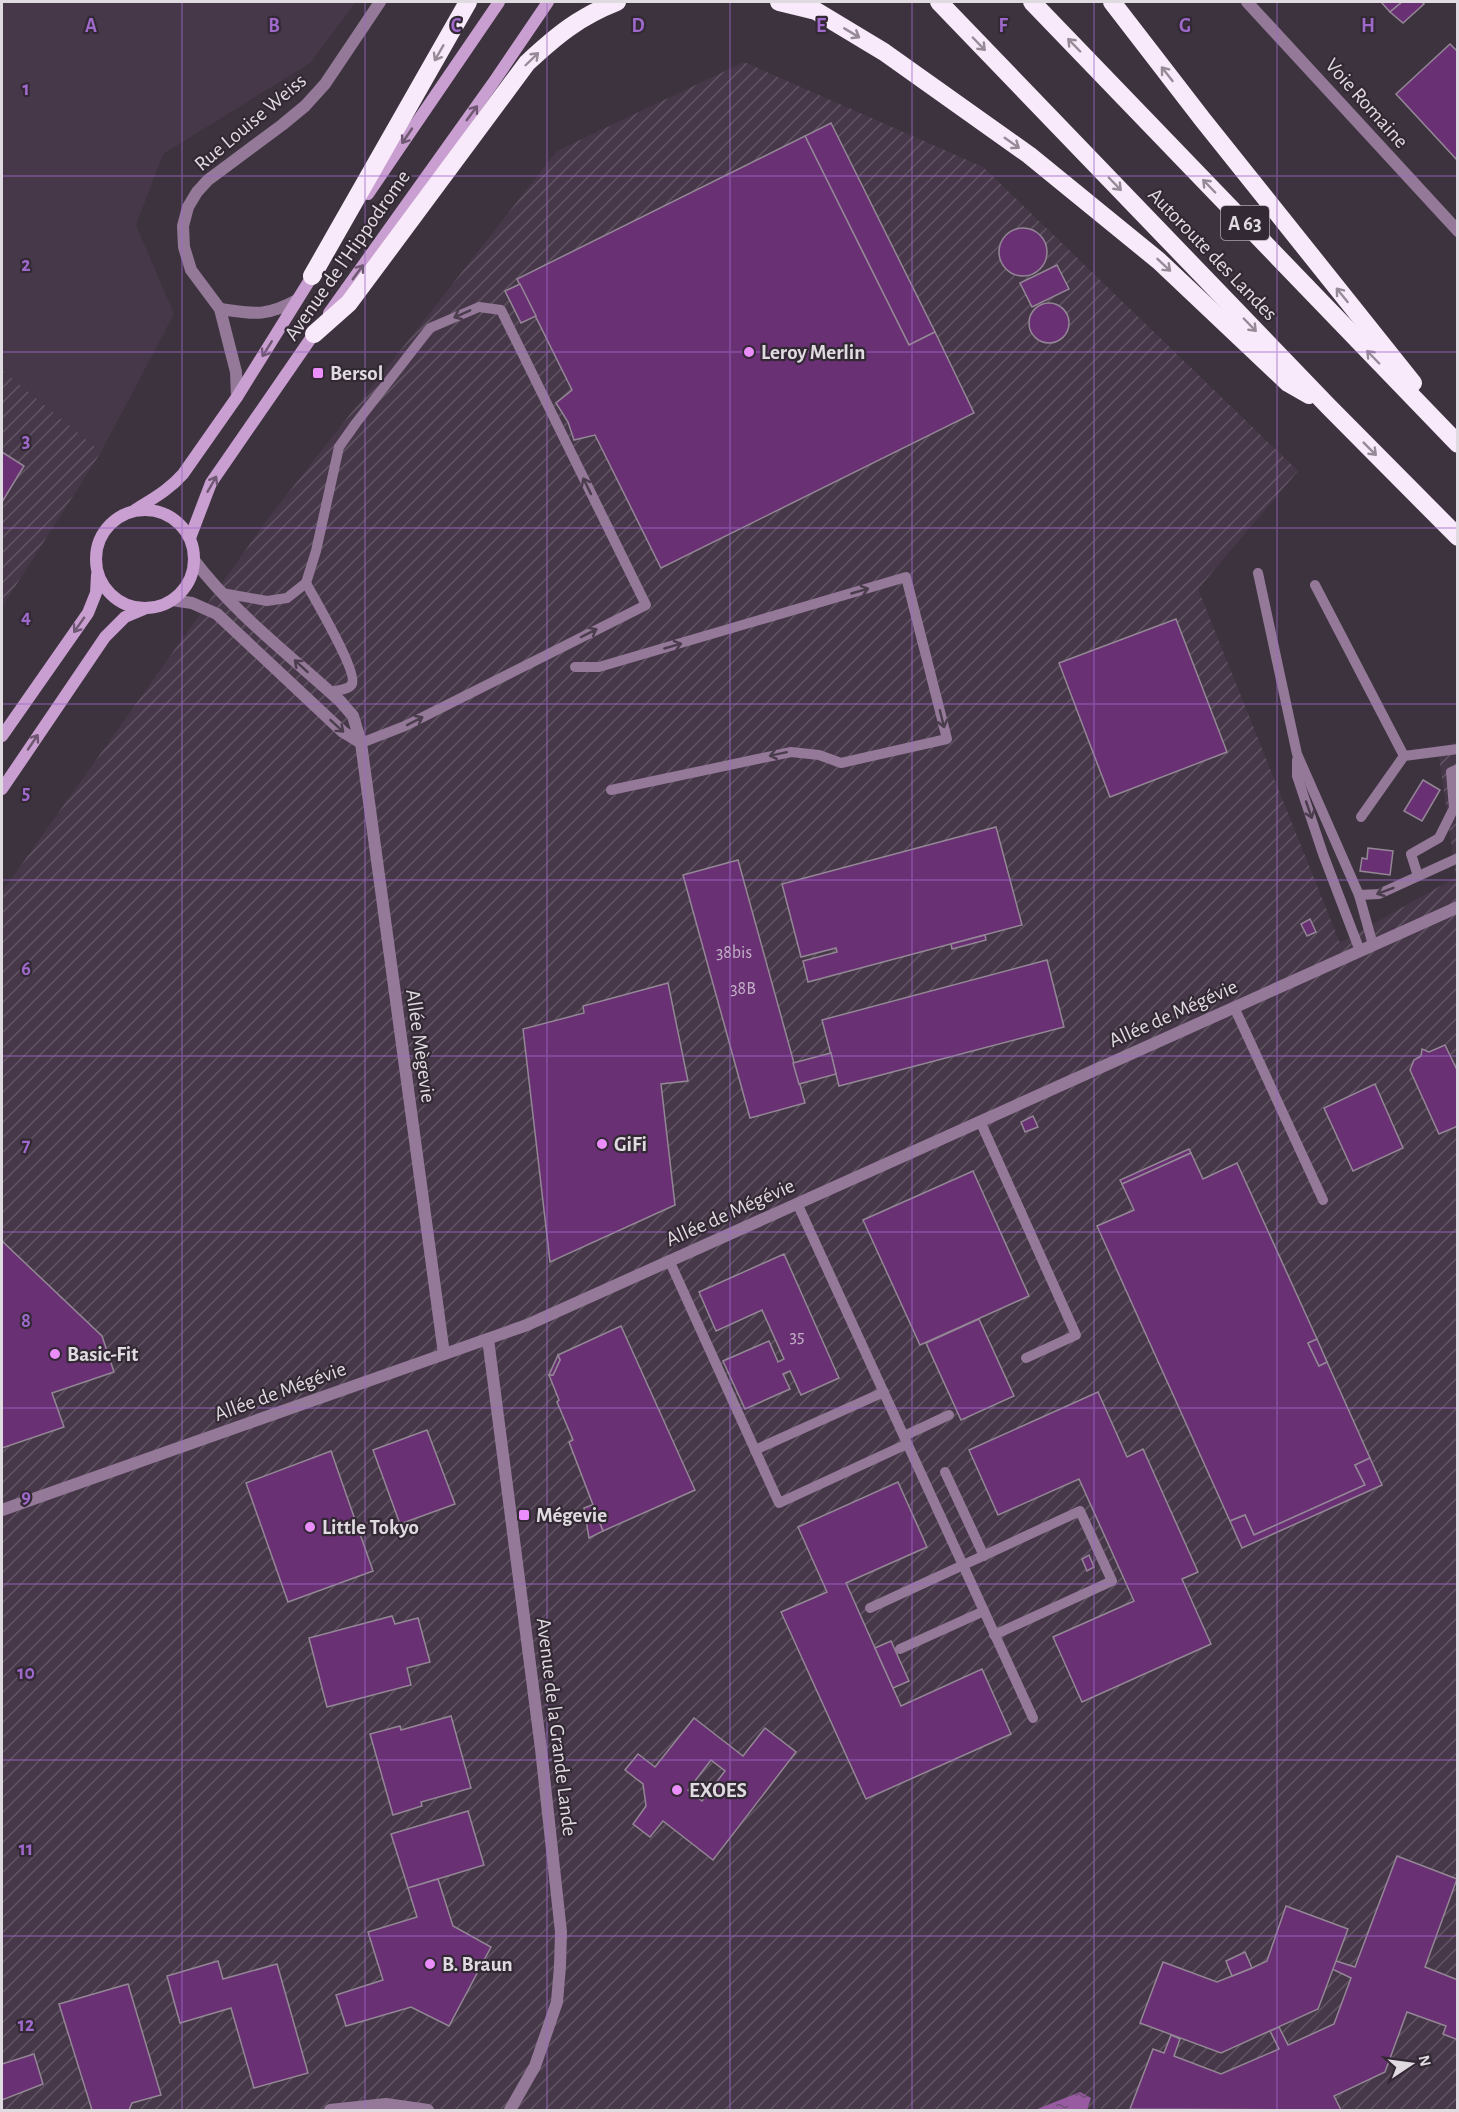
<svg xmlns="http://www.w3.org/2000/svg" width="1459" height="2112" viewBox="0 0 1459 2112" font-family="'Alegreya Sans',sans-serif">
	<style>
		.built { fill: #473849 }
		.industrial { fill: url(#industrial-furrows) }
		.water { fill: url(#water-ripples) }
		.building { fill: #6a3074; stroke: #938795; stroke-width: 1.5; fill-rule: evenodd }
		.lines { fill: none; stroke-linecap: round; stroke-linejoin: round }
		.lane { stroke: #947999; stroke-width: 10 }
		.street { stroke: #947999; stroke-width: 12 }
		.secondary { stroke: #c99ed0; stroke-width: 12 }
		.highway { stroke: #f8eafa; stroke-width: 18 }
		.oneway { stroke: #968a97 }
		.oneway2 { stroke: #6f5872 }
		.oneway3 { stroke: #4b3d4d }
		.grid { fill: none; stroke: #9e69cb; stroke-width: 1.5; stroke-opacity: 0.55 }
		.poi-dot { fill: #eb8dfb; stroke: #332934; stroke-width: 2 }
		.labels { text-anchor: middle; stroke-width: 4.5; stroke-linejoin: round; paint-order: stroke }
		.number-label { font-size: 18px; fill: #c2b0c6 }
		.shield { fill: #332934; stroke: #aca5ad; stroke-width: 1.5 }
		.shield-label { font-size: 20px; font-weight: bold; fill: #e0dae1 }
		.street-label { font-size: 21px; fill: #e0dae1; stroke: #332934 }
		.poi-label { font-size: 21px; font-weight: bold; fill: #e0dae1; stroke: #332934; text-anchor: start }
		.grid-label { font-size: 20px; text-anchor: middle; font-weight: bold; fill: #9e69cb; stroke: #332934; stroke-width: 4.5; stroke-linejoin: round; paint-order: stroke }
	</style>
	<defs>
		<pattern id="industrial-furrows" width="10" height="10" patternUnits="userSpaceOnUse" patternTransform="scale(1.5)"><rect width="10" height="10" fill="#473849"/><path d="M-1 1l2-2M0 10L10 0M9 11l2-2" fill="none" stroke="#615463"/></pattern>
		<pattern id="water-ripples" width="26" height="14" patternUnits="userSpaceOnUse" patternTransform="scale(1.5)"><rect width="26" height="14" fill="#985ba2"/><path d="M2 4q2-2 4 0t4 0M15 11q2-2 4 0t4 0" fill="none" stroke="#724f78"/></pattern>
	</defs>
	<rect width="100%" height="100%" fill="#3d333e"/>
	<path class="built" d="M 2,2 L 356,2 L 310,63 L 163,154 L 136,225 L 174,314 L 101,452 L 2,370 Z"/>
	<g class="industrial">
		<path d="M 744,62 L 983,167 L 1298,471 L 1198,589 L 1340,943 L 1456,877 L 1438,750 L 1457,741 L 1457,2110 L 2,2110 L 2,892 L 267,520 L 557,151 Z"/>
		<path d="M 2,370 L 101,452 L 2,607 Z"/>
	</g>
	<path class="water" d="M 1080,2092 L 1091,2098 L 1087,2110 L 1035,2110 Z"/>
	<g class="building">
		<path d="M 1381,2 L 1402,2 L 1390,12 Z"/>
		<path d="M 1402,2 L 1422,2 L 1424,4 L 1403,23 L 1390,12 Z"/>
		<path d="M 1450,44 L 1458,52 L 1458,161 L 1396,94 Z"/>
		<path d="M 831,123 L 935,332 L 909,345 L 805,136 Z"/>
		<path d="M 805,136 L 909,345 L 935,332 L 974,413 L 661,568 L 595,435 L 574,440 L 568,422 L 556,403 L 572,390 L 517,279 Z"/>
		<circle cx="1023" cy="252" r="24"/>
		<path d="M 1057,265 L 1069,289 L 1032,307 L 1020,283 Z"/>
		<path d="M 520,284 L 536,316 L 521,323 L 505,291 Z"/>
		<circle cx="1049" cy="323" r="20"/>
		<path d="M 2,452 L 24,466 L 2,502 Z"/>
		<path d="M 1176,619 L 1227,752 L 1110,797 L 1059,663 Z"/>
		<path d="M 1423,780 L 1440,790 L 1422,821 L 1404,811 Z"/>
		<path d="M 996,827 L 1022,925 L 808,982 L 803,961 L 837,952 L 836,948 L 801,957 L 782,884 Z"/>
		<path d="M 1368,848 L 1393,851 L 1390,875 L 1360,871 L 1362,858 L 1367,859 Z"/>
		<path d="M 738,860 L 805,1103 L 750,1118 L 683,875 Z"/>
		<path d="M 1310,919 L 1316,932 L 1307,936 L 1301,924 Z"/>
		<path d="M 985,935 L 986,940 L 952,949 L 951,944 Z"/>
		<path d="M 1047,960 L 1064,1027 L 839,1086 L 822,1020 Z"/>
		<path d="M 668,983 L 688,1081 L 661,1084 L 675,1205 L 550,1262 L 523,1029 L 584,1013 L 583,1006 Z"/>
		<path d="M 1445,1045 L 1458,1072 L 1458,1126 L 1439,1134 L 1410,1070 L 1414,1060 L 1421,1056 L 1422,1049 L 1429,1052 Z"/>
		<path d="M 831,1053 L 836,1074 L 799,1084 L 793,1063 Z"/>
		<path d="M 1375,1084 L 1403,1148 L 1353,1171 L 1324,1108 Z"/>
		<path d="M 1033,1116 L 1038,1127 L 1025,1132 L 1021,1122 Z"/>
		<path d="M 1189,1149 L 1191,1153 L 1122,1184 L 1120,1180 Z"/>
		<path d="M 1191,1153 L 1203,1179 L 1237,1163 L 1317,1339 L 1308,1343 L 1319,1366 L 1327,1362 L 1370,1458 L 1355,1465 L 1365,1485 L 1254,1535 L 1245,1515 L 1230,1521 L 1097,1226 L 1134,1210 L 1122,1184 Z"/>
		<path d="M 973,1171 L 1029,1296 L 920,1345 L 863,1220 Z"/>
		<path d="M 2,1241 L 102,1336 L 114,1372 L 52,1393 L 64,1427 L 2,1448 Z"/>
		<path d="M 784,1254 L 839,1378 L 801,1395 L 790,1371 L 783,1374 L 790,1389 L 745,1409 L 723,1361 L 769,1341 L 778,1362 L 784,1359 L 762,1310 L 716,1331 L 699,1292 Z"/>
		<path d="M 979,1319 L 1014,1396 L 961,1420 L 926,1343 Z"/>
		<path d="M 621,1326 L 695,1490 L 603,1531 L 569,1442 L 573,1440 L 557,1402 L 559,1400 L 549,1375 L 553,1375 L 560,1360 L 558,1355 Z"/>
		<path d="M 1317,1339 L 1327,1362 L 1319,1366 L 1308,1343 Z"/>
		<path d="M 558,1355 L 560,1360 L 553,1375 L 549,1375 Z"/>
		<path d="M 1098,1392 L 1127,1457 L 1143,1449 L 1198,1572 L 1182,1579 L 1211,1644 L 1082,1702 L 1053,1637 L 1134,1601 L 1079,1479 L 998,1515 L 969,1450 Z"/>
		<path d="M 427,1430 L 455,1504 L 400,1524 L 373,1450 Z"/>
		<path d="M 331,1451 L 373,1571 L 288,1602 L 246,1483 Z"/>
		<path d="M 1370,1458 L 1382,1485 L 1242,1548 L 1230,1521 L 1245,1515 L 1254,1535 L 1365,1485 L 1355,1465 Z"/>
		<path d="M 898,1482 L 927,1547 L 846,1583 L 875,1648 L 901,1706 L 982,1669 L 1011,1734 L 866,1799 L 781,1612 L 827,1592 L 798,1527 Z"/>
		<path d="M 592,1505 L 603,1531 L 589,1538 L 584,1508 Z"/>
		<path d="M 1089,1555 L 1094,1567 L 1087,1571 L 1082,1559 Z"/>
		<path d="M 392,1616 L 395,1624 L 418,1618 L 430,1662 L 407,1668 L 411,1685 L 327,1707 L 309,1638 Z"/>
		<path d="M 891,1641 L 909,1681 L 893,1688 L 875,1648 Z"/>
		<path d="M 451,1716 L 471,1788 L 421,1802 L 422,1806 L 393,1815 L 370,1734 L 400,1726 L 401,1730 Z"/>
		<path d="M 694,1718 L 743,1756 L 765,1728 L 796,1752 L 713,1860 L 663,1821 L 650,1837 L 633,1824 L 646,1806 L 643,1784 L 625,1770 L 638,1754 L 655,1767 ZM 711,1760 L 725,1771 L 702,1801 L 688,1790 Z"/>
		<path d="M 468,1811 L 484,1865 L 408,1888 L 391,1834 Z"/>
		<path d="M 1397,1856 L 1457,1879 L 1425,1967 L 1458,1980 L 1458,2040 L 1443,2034 L 1446,2026 L 1407,2012 L 1385,2072 L 1334,2096 L 1341,2110 L 1130,2109 L 1153,2049 L 1164,2053 L 1171,2035 L 1180,2039 L 1174,2056 L 1221,2074 L 1279,2049 L 1270,2031 L 1279,2027 L 1288,2045 L 1334,2024 L 1351,1978 L 1332,1969 L 1336,1961 L 1355,1967 Z"/>
		<path d="M 438,1879 L 453,1926 L 491,1947 L 449,2026 L 411,2007 L 346,2026 L 336,1995 L 383,1980 L 368,1932 L 417,1917 L 408,1888 Z"/>
		<path d="M 1286,1906 L 1348,1929 L 1318,2009 L 1221,2053 L 1140,2023 L 1163,1962 L 1217,1982 L 1252,1968 L 1267,1961 Z"/>
		<path d="M 1245,1952 L 1252,1968 L 1232,1976 L 1226,1961 Z"/>
		<path d="M 218,1961 L 223,1979 L 277,1964 L 308,2073 L 254,2088 L 231,2008 L 180,2023 L 167,1976 Z"/>
		<path d="M 128,1984 L 161,2095 L 132,2103 L 129,2110 L 92,2110 L 59,2004 Z"/>
		<path d="M 34,2054 L 43,2084 L 2,2100 L 2,2064 Z"/>
	</g>
	<g class="lines">
		<g class="lane">
			<path d="M 1258,573 L 1297,754 L 1359,895 L 1379,894 L 1458,858"/>
			<path d="M 306,583 C 314,598 358,672 352,684 C 349,690 336,690 330,692"/>
			<path d="M 1315,585 L 1404,756 L 1458,749"/>
			<path d="M 222,593 L 267,601 L 287,598 L 306,583 L 316,551 L 339,447 L 356,423 L 430,328 L 479,307 L 501,310 L 646,605 L 405,726 L 361,743"/>
			<path d="M 575,667 L 599,667 L 906,577 L 947,739 L 841,763 L 819,755 L 791,752 L 611,790"/>
			<path d="M 1297,760 L 1297,776 L 1323,854 L 1360,951"/>
			<path d="M 1361,817 L 1404,756"/>
			<path d="M 1418,876 L 1411,854 L 1439,838 L 1454,808 L 1451,772 L 1458,769"/>
			<path d="M 1359,895 L 1373,945"/>
			<path d="M 1234,1007 L 1323,1200"/>
			<path d="M 980,1121 L 1076,1335 L 1026,1358"/>
			<path d="M 797,1203 L 1033,1718"/>
			<path d="M 669,1260 L 755,1450 L 884,1392"/>
			<path d="M 904,1436 L 949,1415"/>
			<path d="M 755,1450 L 779,1503 L 907,1444"/>
			<path d="M 945,1472 L 984,1556"/>
			<path d="M 870,1608 L 1080,1511 L 1112,1581 L 994,1635"/>
			<path d="M 900,1649 L 984,1611"/>
		</g>
		<g class="street">
			<path d="M 1247,2 L 1458,231"/>
			<path d="M 220,309 C 254,314 266,317 297,300"/>
			<path d="M 237,397 L 236,372 L 220,309 L 191,270 L 184,247 L 183,226 L 188,207 L 197,192 L 208,180 L 282,125 L 305,106 L 325,84 L 380,2"/>
			<path d="M 194,560 C 233,612 292,657 340,701 L 353,716 L 361,743 L 444,1354"/>
			<path d="M 172,600 L 192,603 L 217,614 L 343,732 L 361,743"/>
			<path d="M 488,1339 L 541,1749 L 561,1932 L 560,1966 L 557,2002 L 535,2066 L 510,2110"/>
			<path d="M 2,1510 L 527,1325 L 1458,907"/>
			<path d="M 330,2110 L 386,2104 L 428,2110"/>
		</g>
		<g class="secondary">
			<path d="M 368,194 L 499,2"/>
			<path d="M 329,313 L 493,83 L 548,2"/>
			<circle cx="145" cy="559" r="49"/>
			<path d="M 135,510 C 152,499 169,490 183,474 L 237,397 L 316,270"/>
			<path d="M 190,538 L 211,483 L 318,328"/>
			<path d="M 2,736 L 88,613 L 96,593 L 97,575"/>
			<path d="M 2,789 L 105,637 L 125,617 L 144,609"/>
		</g>
		<g class="highway">
			<path d="M 779,2 L 816,11 L 884,52 L 1029,155 L 1159,261 L 1288,383 L 1309,395"/>
			<path d="M 939,2 L 1329,407 L 1458,537"/>
			<path d="M 1032,2 L 1458,444"/>
			<path d="M 1112,2 L 1203,120 L 1413,383"/>
			<path d="M 312,276 L 468,2"/>
			<path d="M 314,334 L 349,303 L 527,63 C 557,35 579,17 617,2"/>
		</g>
	</g>
	<defs><path id="oneway-shaft" d="M-6 0H5M1.5-3L5.5 0L1.5 3" fill="none" stroke-width="1.6" stroke-linecap="round" stroke-linejoin="round" transform="scale(1.5)"/></defs>
	<g class="oneway">
		<use href="#oneway-shaft" transform="translate(852 33) rotate(31)"/>
		<use href="#oneway-shaft" transform="translate(979 44) rotate(46)"/>
		<use href="#oneway-shaft" transform="translate(1074 45) rotate(-134)"/>
		<use href="#oneway-shaft" transform="translate(439 53) rotate(120)"/>
		<use href="#oneway-shaft" transform="translate(532 59) rotate(-44)"/>
		<use href="#oneway-shaft" transform="translate(1167 74) rotate(-128)"/>
		<use href="#oneway-shaft" transform="translate(1012 143) rotate(35)"/>
		<use href="#oneway-shaft" transform="translate(1115 184) rotate(46)"/>
		<use href="#oneway-shaft" transform="translate(1209 186) rotate(-134)"/>
		<use href="#oneway-shaft" transform="translate(1164 265) rotate(43)"/>
		<use href="#oneway-shaft" transform="translate(1342 295) rotate(-129)"/>
		<use href="#oneway-shaft" transform="translate(1250 325) rotate(46)"/>
		<use href="#oneway-shaft" transform="translate(1373 357) rotate(-134)"/>
		<use href="#oneway-shaft" transform="translate(1370 449) rotate(45)"/>
	</g>
	<g class="oneway2">
		<use href="#oneway-shaft" transform="translate(472 113) rotate(-54)"/>
		<use href="#oneway-shaft" transform="translate(407 136) rotate(124)"/>
		<use href="#oneway-shaft" transform="translate(358 272) rotate(-54)"/>
		<use href="#oneway-shaft" transform="translate(267 349) rotate(122)"/>
		<use href="#oneway-shaft" transform="translate(212 484) rotate(-60)"/>
		<use href="#oneway-shaft" transform="translate(79 625) rotate(125)"/>
		<use href="#oneway-shaft" transform="translate(33 742) rotate(-56)"/>
	</g>
	<g class="oneway3">
		<use href="#oneway-shaft" transform="translate(462 314) rotate(156)"/>
		<use href="#oneway-shaft" transform="translate(587 486) rotate(-116)"/>
		<use href="#oneway-shaft" transform="translate(860 591) rotate(-16)"/>
		<use href="#oneway-shaft" transform="translate(589 633) rotate(-27)"/>
		<use href="#oneway-shaft" transform="translate(673 646) rotate(-16)"/>
		<use href="#oneway-shaft" transform="translate(301 666) rotate(-138)"/>
		<use href="#oneway-shaft" transform="translate(942 719) rotate(76)"/>
		<use href="#oneway-shaft" transform="translate(415 721) rotate(-27)"/>
		<use href="#oneway-shaft" transform="translate(337 726) rotate(42)"/>
		<use href="#oneway-shaft" transform="translate(778 754) rotate(168)"/>
		<use href="#oneway-shaft" transform="translate(1309 810) rotate(71)"/>
		<use href="#oneway-shaft" transform="translate(1385 891) rotate(159)"/>
	</g>
	<path class="grid" d="M 182,2 L 182,2110M 365,2 L 365,2110M 547,2 L 547,2110M 730,2 L 730,2110M 912,2 L 912,2110M 1094,2 L 1094,2110M 1277,2 L 1277,2110M 2,176 L 1458,176M 2,352 L 1458,352M 2,528 L 1458,528M 2,704 L 1458,704M 2,880 L 1458,880M 2,1056 L 1458,1056M 2,1232 L 1458,1232M 2,1408 L 1458,1408M 2,1584 L 1458,1584M 2,1760 L 1458,1760M 2,1936 L 1458,1936"/>
	<g class="poi-dot">
		<circle cx="749" cy="352" r="6"/>
		<rect x="312" y="367" width="12" height="12" rx="3"/>
		<circle cx="602" cy="1144" r="6"/>
		<circle cx="55" cy="1354" r="6"/>
		<rect x="518" y="1509" width="12" height="12" rx="3"/>
		<circle cx="310" cy="1527" r="6"/>
		<circle cx="677" cy="1790" r="6"/>
		<circle cx="430" cy="1964" r="6"/>
	</g>
	<g class="labels">
		<g class="number-label">
			<text x="734" y="958">38bis</text>
			<text x="743" y="994">38B</text>
			<text x="797" y="1342">35</text>
		</g>
		<rect class="shield" x="1221" y="206" width="48" height="34" rx="4.5"/>
		<g class="shield-label">
			<text x="1245" y="230">A 63</text>
		</g>
		<g class="street-label">
			<text transform="translate(1367 103) rotate(48)" y="7">Voie Romaine</text>
			<text transform="translate(250 122) rotate(-40)" y="7">Rue Louise Weiss</text>
			<text transform="translate(1213 254) rotate(46)" y="7">Autoroute des Landes</text>
			<text transform="translate(347 255) rotate(-55)" y="7">Avenue de l'Hippodrome</text>
			<text transform="translate(1173 1013) rotate(-24)" y="7">Allée de Mégévie</text>
			<text transform="translate(421 1046) rotate(82)" y="7">Allée Mègevie</text>
			<text transform="translate(730 1212) rotate(-24)" y="7">Allée de Mégévie</text>
			<text transform="translate(280 1391) rotate(-20)" y="7">Allée de Mégévie</text>
			<text transform="translate(557 1727) rotate(83)" y="7">Avenue de la Grande Lande</text>
		</g>
		<g class="poi-label">
			<text x="761" y="359">Leroy Merlin</text>
			<text x="330" y="380">Bersol</text>
			<text x="614" y="1151">GiFi</text>
			<text x="67" y="1361">Basic-Fit</text>
			<text x="536" y="1522">Mégevie</text>
			<text x="322" y="1534">Little Tokyo</text>
			<text x="689" y="1797">EXOES</text>
			<text x="442" y="1971">B. Braun</text>
		</g>
	</g>
	<g class="grid-label">
		<text x="91" y="32">A</text>
		<text x="274" y="32">B</text>
		<text x="456" y="32">C</text>
		<text x="638" y="32">D</text>
		<text x="821" y="32">E</text>
		<text x="1003" y="32">F</text>
		<text x="1185" y="32">G</text>
		<text x="1368" y="32">H</text>
		<text x="26" y="95">1</text>
		<text x="26" y="271">2</text>
		<text x="26" y="447">3</text>
		<text x="26" y="623">4</text>
		<text x="26" y="799">5</text>
		<text x="26" y="975">6</text>
		<text x="26" y="1151">7</text>
		<text x="26" y="1327">8</text>
		<text x="26" y="1503">9</text>
		<text x="26" y="1679">10</text>
		<text x="26" y="1855">11</text>
		<text x="26" y="2031">12</text>
	</g>
	<rect width="1459" height="2112" fill="none" stroke="#e0dae1" stroke-width="6"/>
	<g transform="translate(1411 2064) rotate(77)" stroke="#332934" stroke-width="4.5" paint-order="stroke">
	<path d="M0-4.5L10 22L0 15L-10 22Z" fill="#e0dae1"/>
	<text y="-9" font-size="16" font-weight="bold" text-anchor="middle" fill="#e0dae1">N</text>
	</g>
</svg>
